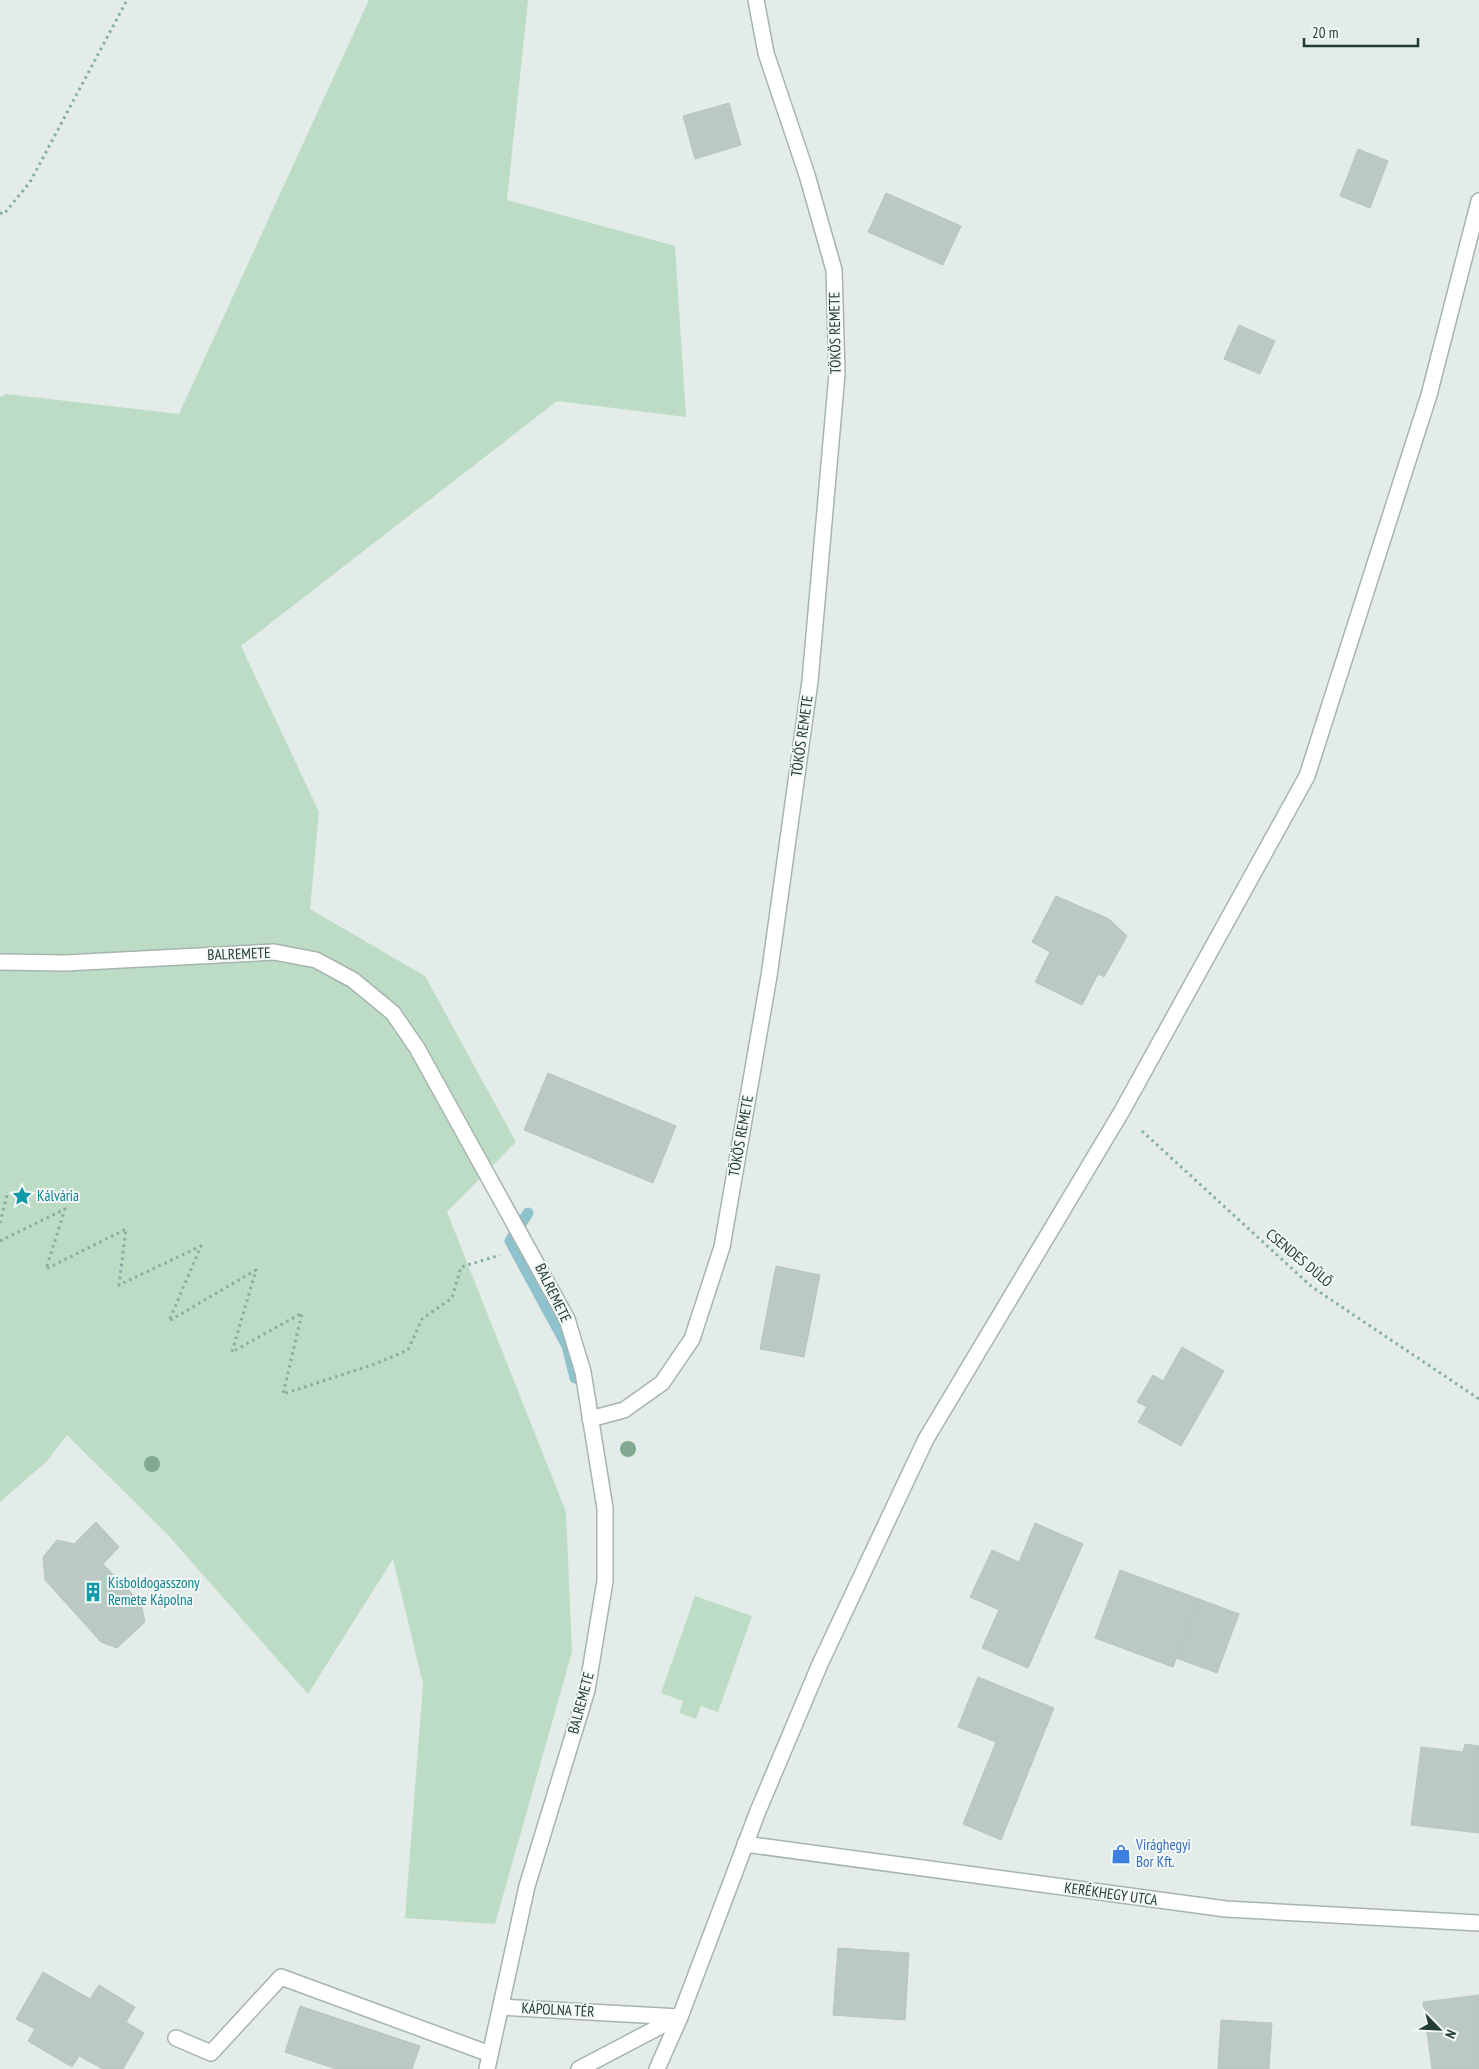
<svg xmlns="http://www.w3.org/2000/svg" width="1479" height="2069" viewBox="0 0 1479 2069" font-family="'PT Sans Narrow',sans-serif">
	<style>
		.green { fill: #bddcc6 }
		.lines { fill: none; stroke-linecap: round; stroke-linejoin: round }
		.stream { stroke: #8ec2cd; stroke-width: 11 }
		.building { fill: #bbc9c4; stroke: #b6c5bf }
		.minor-casing { stroke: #a6b4af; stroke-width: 18 }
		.path { stroke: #85aea2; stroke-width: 3; stroke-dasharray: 2.5 4; stroke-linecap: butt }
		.minor { stroke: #fff; stroke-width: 15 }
		.tree { fill: #81a891 }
		.labels { text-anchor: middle; stroke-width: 4; stroke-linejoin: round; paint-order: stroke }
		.street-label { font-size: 15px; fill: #243c36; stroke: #f3f8f6 }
		.culture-label { font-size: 15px; fill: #0d838f; stroke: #f3f8f6; text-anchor: start }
		.shop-label { font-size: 15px; fill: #366cbe; stroke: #f3f8f6; text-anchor: start }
	</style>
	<rect width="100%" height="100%" fill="#e3ece8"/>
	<g class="green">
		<path d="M 369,0 L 528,0 L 507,200 L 675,246 L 686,417 L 557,401 L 241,646 L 319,812 L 310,909 L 425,976 L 516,1142 L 447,1212 L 566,1512 L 572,1652 L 495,1924 L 405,1918 L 423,1684 L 393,1559 L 308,1694 L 168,1535 L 67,1435 L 47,1461 L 0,1502 L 0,397 L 6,394 L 179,414 Z"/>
		<path d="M 695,1596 L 752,1616 L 718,1712 L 701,1706 L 696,1719 L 679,1713 L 683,1701 L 661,1693 Z"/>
	</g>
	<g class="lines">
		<path class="stream" d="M 528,1213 L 510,1241 L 567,1346 L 575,1378"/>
	</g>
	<g class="building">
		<path d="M 729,103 L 741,145 L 695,159 L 683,116 Z"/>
		<path d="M 1358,149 L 1388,161 L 1370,208 L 1340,196 Z"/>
		<path d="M 886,193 L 961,226 L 943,265 L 868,232 Z"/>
		<path d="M 1239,325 L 1275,341 L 1260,374 L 1224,359 Z"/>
		<path d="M 1056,896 L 1109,919 L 1127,936 L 1104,977 L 1098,974 L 1082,1005 L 1035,982 L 1050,952 L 1032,942 Z"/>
		<path d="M 548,1073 L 676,1126 L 653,1183 L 524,1130 Z"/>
		<path d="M 776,1266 L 820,1275 L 804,1357 L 760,1349 Z"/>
		<path d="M 1182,1347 L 1224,1371 L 1181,1446 L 1138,1422 L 1147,1407 L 1137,1402 L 1153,1375 L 1163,1381 Z"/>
		<path d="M 96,1522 L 119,1547 L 103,1564 L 141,1603 L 145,1622 L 117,1648 L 101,1642 L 45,1580 L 43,1557 L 57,1540 L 74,1544 Z"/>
		<path d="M 1035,1523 L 1083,1544 L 1028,1668 L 982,1648 L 999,1610 L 970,1597 L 992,1550 L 1019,1562 Z"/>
		<path d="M 1120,1570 L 1199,1599 L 1173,1667 L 1095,1638 Z"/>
		<path d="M 1199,1599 L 1239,1614 L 1217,1673 L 1176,1658 Z"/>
		<path d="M 978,1677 L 1054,1708 L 1001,1840 L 963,1824 L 996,1742 L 958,1727 Z"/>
		<path d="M 1465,1744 L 1479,1746 L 1479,1833 L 1411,1825 L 1421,1747 L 1463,1752 Z"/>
		<path d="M 838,1948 L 909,1953 L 905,2020 L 833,2015 Z"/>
		<path d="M 43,1972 L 90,1999 L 99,1985 L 135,2007 L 126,2022 L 144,2033 L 123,2069 L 103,2069 L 79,2056 L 72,2067 L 28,2041 L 35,2029 L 16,2019 Z"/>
		<path d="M 1479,1995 L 1479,2069 L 1432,2069 L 1423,2002 Z"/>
		<path d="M 300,2006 L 420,2046 L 412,2069 L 336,2069 L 285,2052 Z"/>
		<path d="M 1221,2020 L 1272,2023 L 1269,2069 L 1218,2069 Z"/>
	</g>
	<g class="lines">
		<defs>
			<g id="minor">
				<path d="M 0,962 L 65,963 L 274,952 L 316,960 L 353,980 L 393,1013 L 417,1048 L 567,1319 L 583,1372 L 605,1508 L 605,1581 L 587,1690 L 527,1886 L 487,2069"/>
				<path d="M 590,1419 L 624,1410 L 662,1383 L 692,1339 L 722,1247 L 769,976 L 810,681 L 837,374 L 834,270 L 807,175 L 766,53 L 756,0"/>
				<path d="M 745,1844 L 1226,1909 L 1479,1923"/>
				<path d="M 501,2007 L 680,2017"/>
				<path d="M 176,2038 L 211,2053 L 281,1977 L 490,2054"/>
				<path d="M 579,2069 L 678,2017"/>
				<path d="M 657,2069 L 680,2017 L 758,1811 L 820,1664 L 926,1439 L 1122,1111 L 1307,776 L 1429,395 L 1479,201"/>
			</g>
		</defs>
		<use href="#minor" class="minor-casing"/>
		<g class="path">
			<path d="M 0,213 L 4,214 L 30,182 L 127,0"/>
			<path d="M 1142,1131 L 1312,1287 L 1479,1399"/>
			<path d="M 0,1223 L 7,1195"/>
			<path d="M 0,1241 L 65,1209 L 46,1269 L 126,1229 L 119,1285 L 201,1246 L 169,1321 L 256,1270 L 232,1352 L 302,1313 L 283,1394 L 375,1364 L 408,1350 L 422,1319 L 452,1298 L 461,1267 L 500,1255"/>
		</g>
		<use href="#minor" class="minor"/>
	</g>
	<g class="tree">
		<circle cx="628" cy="1449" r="8"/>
		<circle cx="152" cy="1464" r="8"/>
	</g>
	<defs>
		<symbol id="sight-bare" viewBox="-9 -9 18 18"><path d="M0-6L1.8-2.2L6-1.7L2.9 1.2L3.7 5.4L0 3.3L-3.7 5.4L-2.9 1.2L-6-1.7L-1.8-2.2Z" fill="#0f9aa8" stroke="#f3f8f6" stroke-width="2.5" paint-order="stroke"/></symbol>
		<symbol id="building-bare" viewBox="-9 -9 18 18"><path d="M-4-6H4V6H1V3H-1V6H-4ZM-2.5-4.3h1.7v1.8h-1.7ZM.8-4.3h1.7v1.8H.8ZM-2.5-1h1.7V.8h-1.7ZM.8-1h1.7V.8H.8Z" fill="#0f9aa8" stroke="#f3f8f6" stroke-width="2.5" paint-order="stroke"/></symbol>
		<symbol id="shop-bare" viewBox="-9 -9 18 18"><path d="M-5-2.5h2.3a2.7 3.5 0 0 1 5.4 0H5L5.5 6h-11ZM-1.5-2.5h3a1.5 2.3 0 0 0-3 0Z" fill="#3f7fe0" stroke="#f3f8f6" stroke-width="2.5" paint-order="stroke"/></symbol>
	</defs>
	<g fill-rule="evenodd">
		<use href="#sight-bare" x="8" y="1182" width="28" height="28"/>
		<use href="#building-bare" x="79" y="1578" width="28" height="28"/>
		<use href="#shop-bare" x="1107" y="1840" width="28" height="28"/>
	</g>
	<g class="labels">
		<g class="street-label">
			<text transform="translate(835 333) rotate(-91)" y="5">TÖKÖS REMETE</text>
			<text transform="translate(802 736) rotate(-82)" y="5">TÖKÖS REMETE</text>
			<text transform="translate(239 954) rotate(-2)" y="5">BALREMETE</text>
			<text transform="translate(741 1136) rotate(-80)" y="5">TÖKÖS REMETE</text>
			<text transform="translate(1299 1258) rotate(40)" y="5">CSENDES DŰLŐ</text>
			<text transform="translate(553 1293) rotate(64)" y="5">BALREMETE</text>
			<text transform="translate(581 1703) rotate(-75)" y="5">BALREMETE</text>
			<text transform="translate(1111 1894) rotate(8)" y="5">KERÉKHEGY UTCA</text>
			<text transform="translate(558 2010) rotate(3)" y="5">KÁPOLNA TÉR</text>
		</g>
		<g class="culture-label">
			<text x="37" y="1201">Kálvária</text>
			<text x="108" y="1588">Kisboldogasszony<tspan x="108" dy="17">Remete Kápolna</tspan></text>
		</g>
		<g class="shop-label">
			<text x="1136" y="1850">Virághegyi<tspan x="1136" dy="17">Bor Kft.</tspan></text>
		</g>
	</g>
	<g transform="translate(1439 2029) rotate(114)" stroke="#f3f8f6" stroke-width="4" paint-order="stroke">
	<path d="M0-4L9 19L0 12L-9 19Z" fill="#243c36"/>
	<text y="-8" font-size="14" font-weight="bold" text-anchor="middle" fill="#243c36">N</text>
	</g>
	<path d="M1304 38v8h114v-8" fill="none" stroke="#243c36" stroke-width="2.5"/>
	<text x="1312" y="38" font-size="15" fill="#243c36" stroke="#f3f8f6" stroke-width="4" paint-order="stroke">20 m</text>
</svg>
